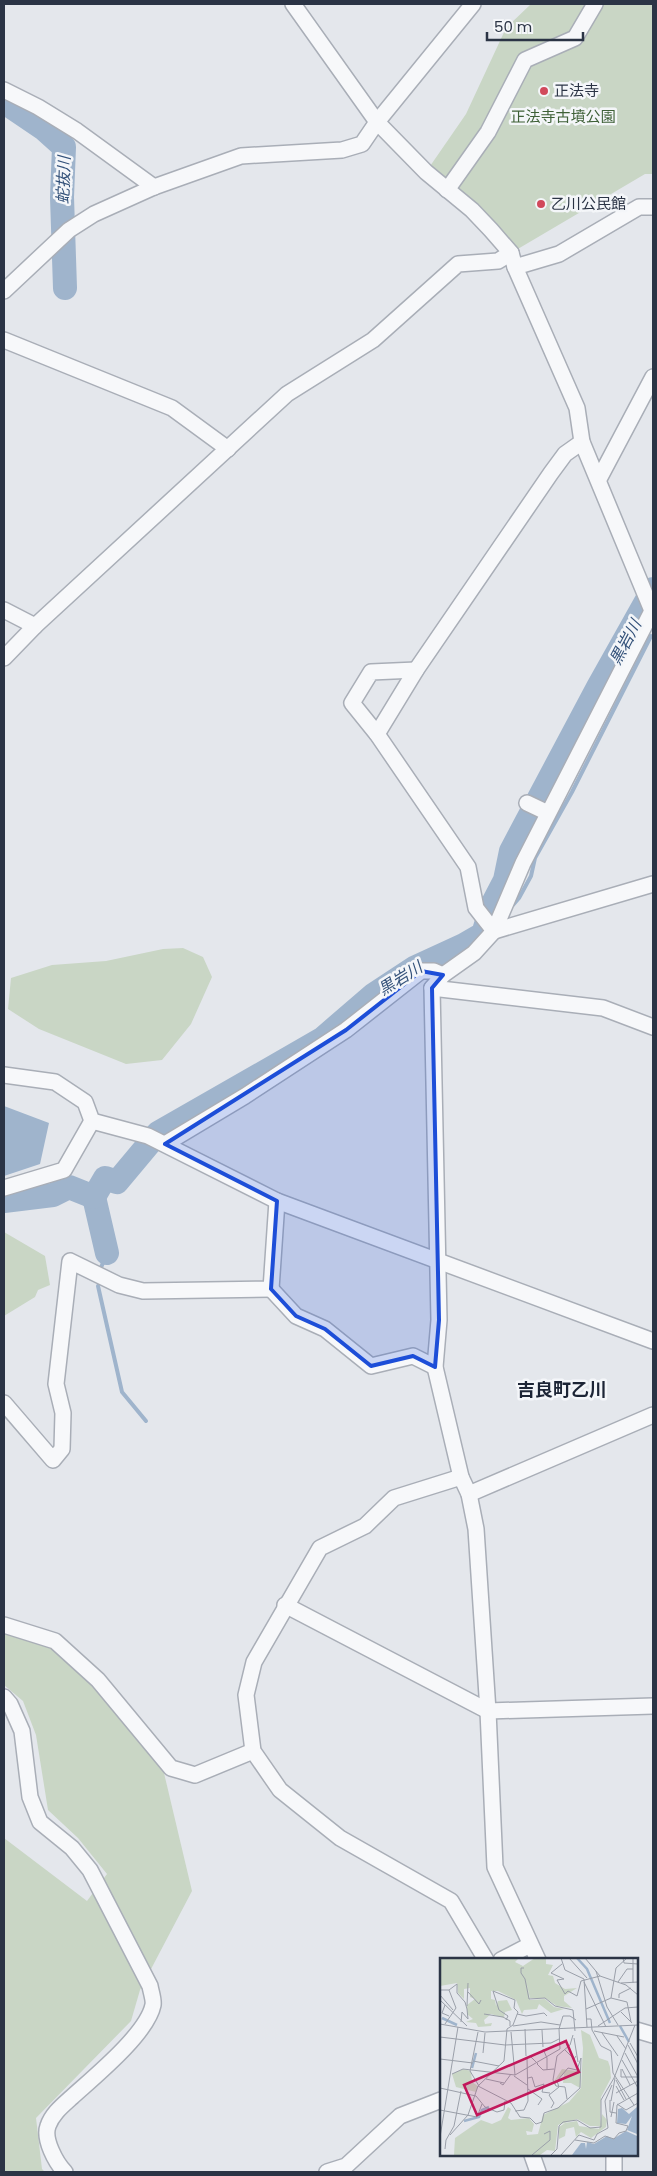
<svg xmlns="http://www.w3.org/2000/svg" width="657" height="2176" viewBox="0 0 657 2176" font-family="Poppins,'Noto Sans JP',sans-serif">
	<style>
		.green { fill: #c9d6c5 }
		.water { fill: #9fb4cc }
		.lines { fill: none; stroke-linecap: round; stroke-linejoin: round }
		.stream { stroke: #9fb4cc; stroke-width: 4 }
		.river { stroke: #9fb4cc; stroke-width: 24 }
		.minor-casing { stroke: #a9aeb7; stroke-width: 18 }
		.minor { stroke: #f7f8fa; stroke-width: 15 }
		.marked { fill: #1d4ed8; fill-opacity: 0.2; stroke: #1d4ed8; stroke-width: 4; stroke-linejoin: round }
		.poi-dot { fill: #d1495b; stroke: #f4f6f9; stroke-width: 2 }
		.labels { text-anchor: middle; stroke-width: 5; stroke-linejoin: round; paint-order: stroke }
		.poi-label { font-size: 15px; fill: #2b3445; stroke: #f4f6f9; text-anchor: start }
		.park-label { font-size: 15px; fill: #3f6138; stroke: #f4f6f9 }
		.water-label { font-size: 16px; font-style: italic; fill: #34527a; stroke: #f4f6f9 }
		.quarter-label { font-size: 18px; font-weight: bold; fill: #1d2536; stroke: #f4f6f9 }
		.inset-river { fill: none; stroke: #9fb4cc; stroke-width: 2.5 }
		.inset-road { fill: none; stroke: #9a9fa9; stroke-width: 1 }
		.view { fill: #c2185b; fill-opacity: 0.15; stroke: #c2185b; stroke-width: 2.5 }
		.inset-edge { fill: none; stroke: #2b3445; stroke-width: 2.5 }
	</style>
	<rect width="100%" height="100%" fill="#e4e7ec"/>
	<g class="green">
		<path d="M 531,4 L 653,4 L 653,174 L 645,174 L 511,253 L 426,172 L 466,114 L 506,28 Z"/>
		<path d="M 183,948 L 203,957 L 212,977 L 191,1024 L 162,1060 L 126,1064 L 39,1029 L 8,1009 L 11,978 L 52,965 L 106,961 L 163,949 Z"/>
		<path d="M 4,1232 L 45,1256 L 50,1285 L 38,1290 L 35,1297 L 4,1316 Z"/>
		<path d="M 4,1632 L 51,1647 L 92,1683 L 164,1773 L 192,1891 L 140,1990 L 131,2021 L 36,2118 L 42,2169 L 45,2172 L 4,2172 L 4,1838 L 87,1901 L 107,1874 L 78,1838 L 48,1810 L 36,1735 L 23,1701 L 4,1685 Z"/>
	</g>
	<path class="water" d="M 4,1106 L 49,1123 L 40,1164 L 4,1176 Z"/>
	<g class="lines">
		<g class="stream">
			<path d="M 513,905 L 519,898 L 531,876 L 535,858 L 572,792 L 651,636"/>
			<path d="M 100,1270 L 107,1253"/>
			<path d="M 98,1286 L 122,1392 L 146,1421"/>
		</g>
		<g class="river">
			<path d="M 4,102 L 44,129 L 64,147 L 62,197 L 65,288"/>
			<path d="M 94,1197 L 107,1253"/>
			<path d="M 4,1201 L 53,1195 L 69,1187 L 94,1197 L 105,1178 L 117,1182 L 158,1133 L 322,1039 L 373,995 L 414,968 L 464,945 L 483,934 L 492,905 L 505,880 L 511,851 L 598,687 L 653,589"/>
		</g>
		<defs>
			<g id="minor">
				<path d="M 293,4 L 377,122 L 426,172 L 472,210 L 491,230 L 511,253 L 515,267 L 577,408 L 582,442 L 653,613"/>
				<path d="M 4,90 L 38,107 L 77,131 L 154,187"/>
				<path d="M 447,190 L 488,132 L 525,60 L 575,38 L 595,4"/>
				<path d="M 515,267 L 559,254 L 639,207 L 653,207"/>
				<path d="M 4,291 L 69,230 L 94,214 L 154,187 L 241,156 L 342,150 L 362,144 L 377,122 L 473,4"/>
				<path d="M 4,340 L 172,408 L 228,449"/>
				<path d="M 599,479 L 653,377"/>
				<path d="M 4,610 L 35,626"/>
				<path d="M 4,658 L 35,626 L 287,394 L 373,340 L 458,264 L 498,261 L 511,253"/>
				<path d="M 416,670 L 371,672 L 352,703 L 377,734 L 468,867 L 476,908 L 494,931 L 653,884"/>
				<path d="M 377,734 L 416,670 L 551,473 L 565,454 L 582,442"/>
				<path d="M 527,803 L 548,813"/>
				<path d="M 432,988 L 603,1008 L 653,1027"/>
				<path d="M 4,1075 L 55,1082 L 85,1102 L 92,1121 L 148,1136 L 277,1201 L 653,1341"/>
				<path d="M 165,1144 L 245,1096 L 346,1030 L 421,971 L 434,971 L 443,975"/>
				<path d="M 4,1188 L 64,1170 L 92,1121"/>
				<path d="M 271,1289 L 296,1316 L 325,1329 L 371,1366 L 413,1356 L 435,1367"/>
				<path d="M 4,1403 L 53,1460 L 62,1449 L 63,1413 L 56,1384 L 70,1261 L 119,1285 L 143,1291 L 271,1289 L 277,1201"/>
				<path d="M 461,1477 L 394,1498 L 365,1526 L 320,1548 L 254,1662 L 246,1695 L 253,1751 L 280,1790 L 340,1838 L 451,1901 L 486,1960"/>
				<path d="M 469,1494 L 653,1415"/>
				<path d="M 285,1605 L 488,1711 L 653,1706"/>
				<path d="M 4,1625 L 55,1641 L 98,1680 L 171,1768 L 195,1775 L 253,1751"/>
				<path d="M 4,1697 L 10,1704 L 22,1731 L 30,1797 L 40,1822 L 72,1848 L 90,1870 L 150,1986 C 151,1992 154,2000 153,2005 C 147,2034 94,2077 72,2097 C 62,2106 52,2114 48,2126 C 43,2139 56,2163 65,2172"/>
				<path d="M 501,1960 L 530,1945"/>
				<path d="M 538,1960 L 495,1867 L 488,1711 L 476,1529 L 469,1494 L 461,1477 L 435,1367 L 439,1320 L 432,988 L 443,975 L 474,953 L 494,931 L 523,863 L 653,609"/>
				<path d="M 636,2030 L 653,2035"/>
				<path d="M 532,2155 L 538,2172"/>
				<path d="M 614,2155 L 614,2172"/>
				<path d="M 327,2172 L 346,2166 L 400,2116 L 441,2100"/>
			</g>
		</defs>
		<use href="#minor" class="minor-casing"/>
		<use href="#minor" class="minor"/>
	</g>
	<path class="marked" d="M 421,971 L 443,975 L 432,988 L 439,1320 L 435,1367 L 413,1356 L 371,1366 L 325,1329 L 296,1316 L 271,1289 L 277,1201 L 165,1144 L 346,1030 Z"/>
	<g class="poi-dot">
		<circle cx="544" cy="91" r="5"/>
		<circle cx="541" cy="204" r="5"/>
	</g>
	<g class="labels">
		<g class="poi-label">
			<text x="554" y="96">正法寺</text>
			<text x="551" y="209">乙川公民館</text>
		</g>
		<g class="park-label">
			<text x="563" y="122">正法寺古墳公園</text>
		</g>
		<g class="water-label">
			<text transform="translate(63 180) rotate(-88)" y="6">蛇抜川</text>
			<text transform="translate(625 642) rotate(-62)" y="6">黒岩川</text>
			<text transform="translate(400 978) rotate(-32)" y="6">黒岩川</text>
		</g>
		<g class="quarter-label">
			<text x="562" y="1396">吉良町乙川</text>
		</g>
	</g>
	<g transform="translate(440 1958)">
		<rect width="198" height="198" fill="#e4e7ec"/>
		<path d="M 0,0 L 79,0 L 75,4 L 83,8 L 95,0 L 106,0 L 106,6 L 113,7 L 108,17 L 113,18 L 115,25 L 125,31 L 137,30 L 124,38 L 124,43 L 132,50 L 117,48 L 105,40 L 90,40 L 86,23 L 90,42 L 105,41 L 114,49 L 124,51 L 111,55 L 99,46 L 97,51 L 84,52 L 82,56 L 76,42 L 58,33 L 51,33 L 51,41 L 55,42 L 56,48 L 58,43 L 67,42 L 72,52 L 65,54 L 64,60 L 51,56 L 44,62 L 45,66 L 52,65 L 51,68 L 38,69 L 36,65 L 26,64 L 33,61 L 27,56 L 27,47 L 35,41 L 30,39 L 30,30 L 24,31 L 24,41 L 18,35 L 17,25 L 0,28 ZM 141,72 L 150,77 L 159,100 L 168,103 L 170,109 L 171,120 L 161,139 L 160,168 L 150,168 L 137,161 L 118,167 L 115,193 L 107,192 L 100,197 L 14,197 L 15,180 L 41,162 L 52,166 L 61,162 L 68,149 L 71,151 L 68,160 L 71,162 L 89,160 L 94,166 L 92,174 L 86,173 L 87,177 L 98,176 L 103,157 L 129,144 L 141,130 L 143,90 ZM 141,110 L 140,130 L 131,125 L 123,125 L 124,116 L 116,122 L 116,128 L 113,125 L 122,111 L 136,113 ZM 23,111 L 31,113 L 32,124 L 38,128 L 36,134 L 16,129 L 12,116 ZM 162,156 L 167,162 L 166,169 L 151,180 L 141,174 L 136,179 L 134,169 L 126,171 L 125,178 L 119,181 L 119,169 L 125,165 L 137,163 L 139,168 L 159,171 Z" fill="#c9d6c5"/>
		<path d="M 197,149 L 197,176 L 187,172 L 192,158 L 186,166 L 177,165 L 178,151 L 182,150 L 189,156 ZM 186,173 L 197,178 L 197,197 L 132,197 L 141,185 L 145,185 L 146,191 L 147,184 L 154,186 L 167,178 L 173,181 Z" fill="#9fb4cc"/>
		<path class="inset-river" d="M 137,0 L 147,11 L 170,65M 2,60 L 17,67M 180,68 L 189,84M 32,110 L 36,95M 24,163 L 39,159 L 42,152 L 49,149"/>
		<path class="inset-road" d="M 121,0 L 125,12 L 144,21 L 147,69M 129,0 L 147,20M 145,0 L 160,18 L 186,27 L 198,37M 183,0 L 184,5 L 198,6M 193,0 L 193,25M 122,6 L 111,15 L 124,21 L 117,22 L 125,36 L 128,33 L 137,38 L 141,23 L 160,18M 84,10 L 81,10 L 81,15 L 85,21 L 89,41 L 105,40 L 115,48 L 133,52 L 135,73M 156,13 L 167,49 L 178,67M 144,24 L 166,69M 178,24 L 187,11 L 193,11M 181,25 L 198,24M 0,32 L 9,32 L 17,26 L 17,35 L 25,44 L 27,51 L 28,61 L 22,54 L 21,64M 28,34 L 39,46 L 41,42M 0,37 L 13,52M 171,40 L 187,44 L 191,64M 179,40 L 179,36 L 191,30M 0,42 L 27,68M 5,47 L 2,55 L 9,58M 27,48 L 28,25M 146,51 L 171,40 L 176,10 L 187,0M 181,54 L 192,65M 44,56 L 63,59 L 70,63 L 70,68M 77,56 L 86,58 L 104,55 L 107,58M 147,61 L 151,61 L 152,72 L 161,88 L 171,93 L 173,115 L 194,147M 0,66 L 45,74 L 198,67M 5,66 L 16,50 L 9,32M 73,68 L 101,64 L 120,67M 158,68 L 185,50 L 198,49M 85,71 L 86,98M 102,72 L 103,89M 154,73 L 184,79M 38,74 L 30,113 L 39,128M 71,74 L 75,117M 162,75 L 178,98M 177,78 L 186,91M 0,79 L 65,87M 134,80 L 138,104M 190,85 L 198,99M 65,87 L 111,85 L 119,81M 188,87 L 198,106M 103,91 L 107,100 L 107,112M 125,92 L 134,101 L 136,98M 43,95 L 45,75M 185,95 L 198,119M 0,101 L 33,105M 182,102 L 198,130M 33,103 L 59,108M 97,106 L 103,112 L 114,111M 181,111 L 181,119 L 198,119M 182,111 L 190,127M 12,116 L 23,111 L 75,117 L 120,91 L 119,71 L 123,58 L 130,58 L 136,62M 74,118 L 87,127M 88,120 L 92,119 L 95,129 L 104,126 L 102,134 L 110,135M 46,121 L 64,125M 176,122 L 186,141M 60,125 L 63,127 L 71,116M 38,128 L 71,145 L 80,159 L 90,160 L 96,166 L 102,164 L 104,155 L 118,150 L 140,130 L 141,100 L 137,112 L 128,110 L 117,123 L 119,129M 176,128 L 184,142M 0,130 L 36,138 L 45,149 L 57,154 L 64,152 L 65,143M 88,131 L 102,141 L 98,147M 176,135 L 198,123M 127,141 L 125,129 L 116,128 L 113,122 L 117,98 L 130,87 L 133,77M 170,142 L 170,154 L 176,155M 171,143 L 175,120M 177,146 L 186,152 L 198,145M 111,150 L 114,145 L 109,137 L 119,129M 0,152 L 37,159 L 42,146M 75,153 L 84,152 L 88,143 L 87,100 L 90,98 L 98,106M 171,159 L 174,144M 10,177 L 28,157 L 38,128 L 64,103 L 67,71 L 73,67 L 78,54 L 74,50 L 75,42 L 53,33 L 59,52 L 68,58 L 66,62M 0,179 L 18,69M 135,182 L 154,185 L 165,178 L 174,181 L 179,175 L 186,173 L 188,168 L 176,165 L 177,147 L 198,135M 5,191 L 6,182 L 14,168 L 21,133M 92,197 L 110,182 L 110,173 L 104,176M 111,197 L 117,191 L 119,168 L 123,164 L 137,162 L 150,170 L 161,169 L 161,142 L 174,120 L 195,67M 121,197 L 139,177 L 154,182 L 157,176 L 168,170 L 165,143 L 172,127"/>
		<path class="view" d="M 126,83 L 139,114 L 37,157 L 24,127 Z"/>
		<rect width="198" height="198" class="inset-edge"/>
	</g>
	<rect width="657" height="2176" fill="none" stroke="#2b3445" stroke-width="10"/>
	<path d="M487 32v8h96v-8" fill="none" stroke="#2b3445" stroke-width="2.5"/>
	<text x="494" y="32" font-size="15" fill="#2b3445" stroke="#f4f6f9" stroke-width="4" paint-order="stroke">50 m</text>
</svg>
